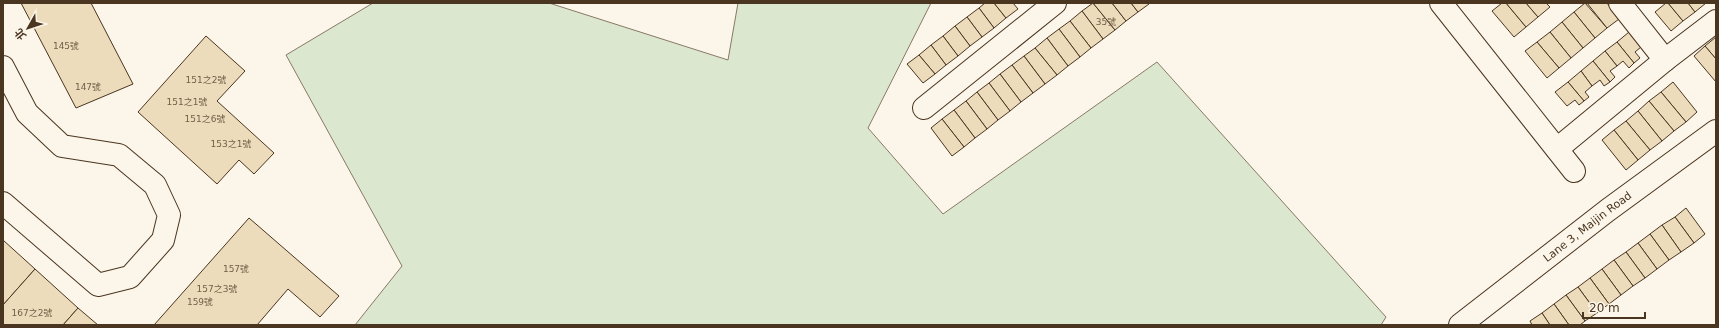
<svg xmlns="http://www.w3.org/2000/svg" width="1719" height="328" viewBox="0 0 1719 328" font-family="'DejaVu Sans','Noto Sans TC',sans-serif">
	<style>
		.green { fill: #dce7d0; stroke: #887966 }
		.building { fill: #ecdcbc; stroke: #4a3520 }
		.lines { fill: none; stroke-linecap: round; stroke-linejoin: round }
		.minor-casing { stroke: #4a3520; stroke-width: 24 }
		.minor { stroke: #fbf6e9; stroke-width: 22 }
		.labels { text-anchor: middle; stroke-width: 3; stroke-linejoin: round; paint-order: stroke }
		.number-label { font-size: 9px; fill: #725f47 }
		.street-label { font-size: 11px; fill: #4a3520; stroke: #fbf6e9 }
	</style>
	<rect width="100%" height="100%" fill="#fbf6e9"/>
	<path class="green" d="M 373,3 L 549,3 L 728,60 L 738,3 L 931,3 L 868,128 L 943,214 L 1157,62 L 1386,317 L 1381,325 L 355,325 L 402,266 L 286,55 Z"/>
	<g class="building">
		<path d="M 21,3 L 91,3 L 133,84 L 76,108 Z"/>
		<path d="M 985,3 L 994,3 L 1006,18 L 994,28 L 979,8 Z"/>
		<path d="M 994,3 L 1013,3 L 1018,9 L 1006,18 Z"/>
		<path d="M 1093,3 L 1115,30 L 1103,39 L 1082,11 Z"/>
		<path d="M 1093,3 L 1112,3 L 1126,21 L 1115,30 Z"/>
		<path d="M 1112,3 L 1131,3 L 1138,12 L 1126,21 Z"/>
		<path d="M 1131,3 L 1149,3 L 1149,4 L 1138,12 Z"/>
		<path d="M 1502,3 L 1506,3 L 1526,27 L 1514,37 L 1492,11 Z"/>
		<path d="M 1506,3 L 1526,3 L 1538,17 L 1526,27 Z"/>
		<path d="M 1526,3 L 1546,3 L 1550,7 L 1538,17 Z"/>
		<path d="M 1585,3 L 1607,28 L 1595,38 L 1574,12 Z"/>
		<path d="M 1587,3 L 1607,3 L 1619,19 L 1607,28 Z"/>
		<path d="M 1666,3 L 1668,3 L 1683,21 L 1671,31 L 1655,12 Z"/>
		<path d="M 1668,3 L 1688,3 L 1695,12 L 1683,21 Z"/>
		<path d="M 1688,3 L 1706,3 L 1695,12 Z"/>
		<path d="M 979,8 L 994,28 L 982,37 L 967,17 Z"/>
		<path d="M 1082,11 L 1103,39 L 1091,48 L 1070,21 Z"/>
		<path d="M 1574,12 L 1595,38 L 1583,48 L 1562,22 Z"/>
		<path d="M 967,17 L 982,37 L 970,46 L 955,26 Z"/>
		<path d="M 1070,21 L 1091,48 L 1080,57 L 1059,29 Z"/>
		<path d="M 1562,22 L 1583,48 L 1571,58 L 1550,32 Z"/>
		<path d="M 955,26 L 970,46 L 958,56 L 943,36 Z"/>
		<path d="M 1059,29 L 1080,57 L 1068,66 L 1047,38 Z"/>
		<path d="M 1550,32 L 1571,58 L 1559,68 L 1537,42 Z"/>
		<path d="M 1629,32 L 1641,47 L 1635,52 L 1640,58 L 1634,63 L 1617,42 Z"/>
		<path d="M 206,36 L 245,71 L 217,101 L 274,153 L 254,174 L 239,160 L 217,184 L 138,112 Z"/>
		<path d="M 943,36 L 958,56 L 946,65 L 931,45 Z"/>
		<path d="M 1716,37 L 1716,59 L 1705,46 Z"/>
		<path d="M 1047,38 L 1068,66 L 1057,75 L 1035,48 Z"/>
		<path d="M 1537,42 L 1559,68 L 1547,78 L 1525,51 Z"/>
		<path d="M 1617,42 L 1634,63 L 1629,68 L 1623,61 L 1617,66 L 1605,51 Z"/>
		<path d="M 931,45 L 946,65 L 935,74 L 919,55 Z"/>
		<path d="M 1705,46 L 1716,59 L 1716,82 L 1694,56 Z"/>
		<path d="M 1035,48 L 1057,75 L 1045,84 L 1024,56 Z"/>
		<path d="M 1605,51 L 1617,66 L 1610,71 L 1615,77 L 1610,82 L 1593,61 Z"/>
		<path d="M 919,55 L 935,74 L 923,83 L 907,64 Z"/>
		<path d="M 1024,56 L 1045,84 L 1033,93 L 1012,65 Z"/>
		<path d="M 1593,61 L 1610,82 L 1604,86 L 1600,80 L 1592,86 L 1581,71 Z"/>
		<path d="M 1012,65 L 1033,93 L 1021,102 L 1000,74 Z"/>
		<path d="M 1581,71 L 1592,86 L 1585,92 L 1589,97 L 1584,101 L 1568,82 Z"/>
		<path d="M 1000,74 L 1021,102 L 1010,111 L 989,83 Z"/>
		<path d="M 1568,82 L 1584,101 L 1579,105 L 1575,100 L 1567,106 L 1555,92 Z"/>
		<path d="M 1673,82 L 1697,112 L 1686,122 L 1661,92 Z"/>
		<path d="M 989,83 L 1010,111 L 998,120 L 977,92 Z"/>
		<path d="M 977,92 L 998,120 L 987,129 L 966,101 Z"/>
		<path d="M 1661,92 L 1686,122 L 1674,131 L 1649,101 Z"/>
		<path d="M 966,101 L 987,129 L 975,138 L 954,110 Z"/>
		<path d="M 1649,101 L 1674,131 L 1662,141 L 1638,111 Z"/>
		<path d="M 954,110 L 975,138 L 964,147 L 942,119 Z"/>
		<path d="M 1638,111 L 1662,141 L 1650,150 L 1626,121 Z"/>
		<path d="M 942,119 L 964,147 L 952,156 L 931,128 Z"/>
		<path d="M 1626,121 L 1650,150 L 1638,160 L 1614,130 Z"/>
		<path d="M 1614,130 L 1638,160 L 1626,170 L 1602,140 Z"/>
		<path d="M 1686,208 L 1705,234 L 1694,243 L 1675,217 Z"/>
		<path d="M 1675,217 L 1694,243 L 1681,252 L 1662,225 Z"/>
		<path d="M 249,218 L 339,296 L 320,317 L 288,289 L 257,325 L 154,325 Z"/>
		<path d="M 1662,225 L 1681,252 L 1669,260 L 1650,234 Z"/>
		<path d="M 1650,234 L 1669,260 L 1657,269 L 1638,243 Z"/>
		<path d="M 3,240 L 35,269 L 3,305 Z"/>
		<path d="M 1638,243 L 1657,269 L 1645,278 L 1626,252 Z"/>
		<path d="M 1626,252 L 1645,278 L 1633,286 L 1614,260 Z"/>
		<path d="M 1614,260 L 1633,286 L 1621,295 L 1602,269 Z"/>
		<path d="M 35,269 L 78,308 L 63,325 L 3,325 L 3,305 Z"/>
		<path d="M 1602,269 L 1621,295 L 1609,304 L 1590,278 Z"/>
		<path d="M 1590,278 L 1609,304 L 1597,313 L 1578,287 Z"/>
		<path d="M 1578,287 L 1597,313 L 1585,321 L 1566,295 Z"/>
		<path d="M 1566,295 L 1585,321 L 1580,325 L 1569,325 L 1554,304 Z"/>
		<path d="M 1554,304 L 1569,325 L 1550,325 L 1542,313 Z"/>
		<path d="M 78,308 L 98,325 L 63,325 Z"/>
		<path d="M 1542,313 L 1550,325 L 1532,325 L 1530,321 Z"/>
	</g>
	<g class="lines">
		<defs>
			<g id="minor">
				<path d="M 1441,3 L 1574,171"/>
				<path d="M 1620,3 L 1665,60"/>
				<path d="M 3,67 L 27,113 L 62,146 L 119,155 L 155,185 L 169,215 L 163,240 L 130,277 L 98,285 L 3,203"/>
				<path d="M 924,108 L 1055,3"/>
				<path d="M 1557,149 L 1665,60 L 1716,21"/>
				<path id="s1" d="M 1460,325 L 1608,210 L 1716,131"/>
			</g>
		</defs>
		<use href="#minor" class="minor-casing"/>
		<use href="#minor" class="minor"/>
	</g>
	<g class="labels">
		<g class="number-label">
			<text x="1106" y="25">35號</text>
			<text x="66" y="49">145號</text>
			<text x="206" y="83">151之2號</text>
			<text x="88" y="90">147號</text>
			<text x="187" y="105">151之1號</text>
			<text x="205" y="122">151之6號</text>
			<text x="231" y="147">153之1號</text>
			<text x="236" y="272">157號</text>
			<text x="217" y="292">157之3號</text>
			<text x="200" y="305">159號</text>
			<text x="32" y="316">167之2號</text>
		</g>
		<g class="street-label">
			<text dy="4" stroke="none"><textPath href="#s1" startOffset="161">Lane 3, Maijin Road</textPath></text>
		</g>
	</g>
	<rect width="1719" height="328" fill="none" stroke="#4a3520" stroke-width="8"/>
	<g transform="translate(28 28) rotate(231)" stroke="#fbf6e9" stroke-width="3" paint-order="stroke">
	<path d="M0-3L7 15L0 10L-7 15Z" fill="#4a3520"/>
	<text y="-6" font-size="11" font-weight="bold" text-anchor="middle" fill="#4a3520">北</text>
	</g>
	<path d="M1583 312v6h62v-6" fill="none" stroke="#4a3520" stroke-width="2"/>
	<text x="1589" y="312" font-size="12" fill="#4a3520" stroke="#fbf6e9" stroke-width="3" paint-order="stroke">20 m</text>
</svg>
